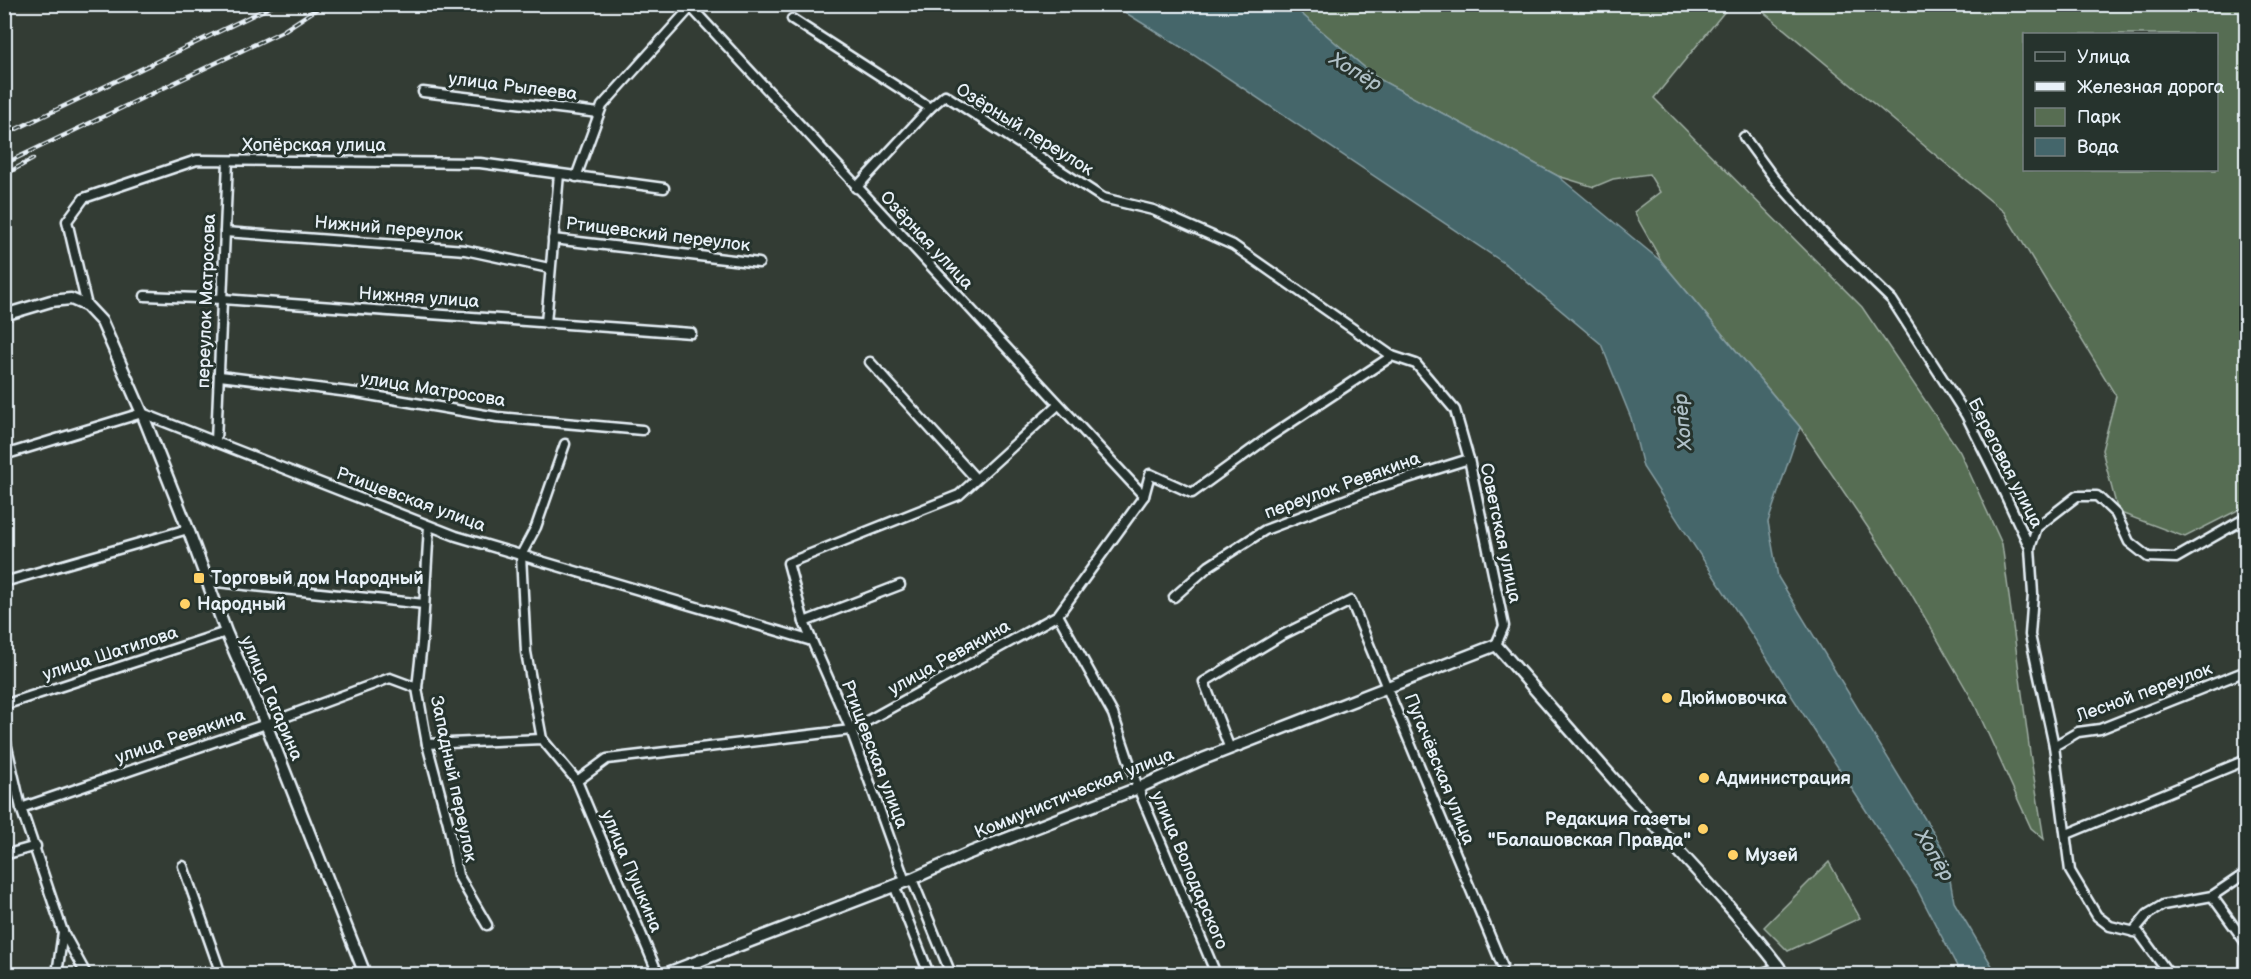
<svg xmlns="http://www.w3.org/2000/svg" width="2251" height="979" viewBox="0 0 2251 979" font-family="'Balsamiq Sans',sans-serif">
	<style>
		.green { fill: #576d52; stroke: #a0afa5; stroke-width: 1.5; fill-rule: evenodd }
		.water { fill: #44666b; stroke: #869ea3; stroke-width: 1.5 }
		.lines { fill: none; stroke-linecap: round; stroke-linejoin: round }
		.minor-casing { stroke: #e8f1f8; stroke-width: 13 }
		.tertiary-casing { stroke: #e8f1f8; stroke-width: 15 }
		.minor { stroke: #26332d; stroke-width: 8 }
		.tertiary { stroke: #26332d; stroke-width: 10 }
		.rail-casing { stroke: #e8f1f8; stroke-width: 4.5 }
		.rail { stroke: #26332d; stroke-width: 2; stroke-dasharray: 7; stroke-linecap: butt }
		.poi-dot { fill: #ffd166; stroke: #26332d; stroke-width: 2 }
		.labels { text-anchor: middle; stroke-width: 6; stroke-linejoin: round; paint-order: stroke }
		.street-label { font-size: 18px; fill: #e8f1f8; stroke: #26332d }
		.poi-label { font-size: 18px; font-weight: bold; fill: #e8f1f8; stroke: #26332d; text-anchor: start }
		.water-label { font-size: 20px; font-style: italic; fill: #afc0c7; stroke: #26332d }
	</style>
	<rect width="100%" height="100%" fill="#333c34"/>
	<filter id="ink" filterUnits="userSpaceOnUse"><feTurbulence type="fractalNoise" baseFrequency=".0167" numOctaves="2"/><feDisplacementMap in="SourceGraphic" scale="12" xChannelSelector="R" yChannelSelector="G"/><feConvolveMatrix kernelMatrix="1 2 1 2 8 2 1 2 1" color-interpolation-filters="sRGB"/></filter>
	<g filter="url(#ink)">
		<g class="green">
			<path d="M 1291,5 L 1730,5 L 1654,98 L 1862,307 L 1960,452 L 2002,544 L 2030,753 L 2044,839 L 2031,828 L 1973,701 L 1902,578 L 1800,427 L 1662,262 L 1634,212 L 1660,192 L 1649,174 L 1613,179 L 1594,187 L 1558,176 L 1377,78 Z"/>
			<path d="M 1755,5 L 2246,5 L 2246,506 L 2185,537 L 2118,512 L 2102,450 L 2116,396 L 2004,212 ZM 2024,34 L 2216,34 L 2216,170 L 2024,170 Z"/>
			<path d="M 1829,862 L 1860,918 L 1788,951 L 1764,927 Z"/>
		</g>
		<path class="water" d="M 1113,5 L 1291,5 L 1377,78 L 1558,176 L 1662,262 L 1800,427 L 1768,522 L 1778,577 L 1945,852 L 1954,902 L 1997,974 L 1961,974 L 1917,889 L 1643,467 L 1631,418 L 1601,344 L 1507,265 L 1192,54 Z"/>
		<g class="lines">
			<defs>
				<g id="minor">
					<path d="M 688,4 L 1144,496"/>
					<path d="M 792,19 L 930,108 L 945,95 L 1103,198 L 1153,210 L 1233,245 L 1392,356 L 1416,364 L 1455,410 L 1469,459 L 1504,626 L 1496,645"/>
					<path d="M 423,92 L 599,113"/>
					<path d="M 1744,137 L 1774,178 L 1822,232 L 1892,300 L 1966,415 L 1994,471 L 2030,548 L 2033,594 L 2030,635 L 2054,746 L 2070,871 L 2097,916 L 2110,926 L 2139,933 L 2169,974"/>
					<path d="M 576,177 L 602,106 L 691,7"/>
					<path d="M 856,188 L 930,108"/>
					<path d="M 225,232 L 465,250 L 549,268"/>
					<path d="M 553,239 L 759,263"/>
					<path d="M 145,296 L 223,299 L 691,333"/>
					<path d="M 87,306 L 67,221 L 84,198 L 197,160 L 480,163 L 664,188"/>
					<path d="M 546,323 L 559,174"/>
					<path d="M 870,362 L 976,479"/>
					<path d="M 220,376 L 357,393 L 497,417 L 642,430"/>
					<path d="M 216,442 L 228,161"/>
					<path d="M 4,455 L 142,413 L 456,536 L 812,641 L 851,730 L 905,881"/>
					<path d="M 429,526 L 422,643 L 417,688 L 427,744 L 448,823 L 458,875 L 487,925"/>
					<path d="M 2030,548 L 2037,527 L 2077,496 L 2097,496 L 2116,514 L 2129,542 L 2148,557 L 2176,558 L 2246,518"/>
					<path d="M 208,581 L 424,604"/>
					<path d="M 4,582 L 188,529"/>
					<path d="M 1174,597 L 1209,566 L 1265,530 L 1376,488 L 1469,459"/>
					<path d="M 1058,615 L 1113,714 L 1138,788 L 1216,974"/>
					<path d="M 804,622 L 900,585"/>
					<path d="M 812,641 L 804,622 L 788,563 L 959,495 L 1058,405"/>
					<path d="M 4,705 L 226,632"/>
					<path d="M 4,734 L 21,808 L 63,932 L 86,974"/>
					<path d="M 542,739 L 526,652 L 521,555 L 536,527 L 565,444"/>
					<path d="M 427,744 L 542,739 L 577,781 L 607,759 L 851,730 L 1058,615 L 1144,496 L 1150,474 L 1192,493 L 1269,437 L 1392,356"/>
					<path d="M 2054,746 L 2078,732 L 2100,729 L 2246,671"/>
					<path d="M 1230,749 L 1204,682 L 1280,636 L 1351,601 L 1502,965"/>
					<path d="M 577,781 L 658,974"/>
					<path d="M 21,808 L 266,724 L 390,678 L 417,688"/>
					<path d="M 2067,834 L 2246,760"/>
					<path d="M 4,855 L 36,846"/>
					<path d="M 183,866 L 221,974"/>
					<path d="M 912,879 L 951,974"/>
					<path d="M 894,885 L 929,974"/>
					<path d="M 2212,896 L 2246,943"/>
					<path d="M 2133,932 L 2148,914 L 2163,905 L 2212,896 L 2246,873"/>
					<path d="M 57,974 L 63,932"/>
					<path d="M 1760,974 L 1779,967"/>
				</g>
				<g id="tertiary">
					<path d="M 4,315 L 51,301 L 71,299 L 87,306 L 102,322 L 142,413 L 188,529 L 226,632 L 266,724 L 365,974"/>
					<path d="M 665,974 L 912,879 L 967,854 L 1138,788 L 1203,759 L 1496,645 C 1543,698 1588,751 1635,803 C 1684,858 1734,908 1779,967 L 1782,974"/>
				</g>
			</defs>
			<use href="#minor" class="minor-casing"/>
			<use href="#tertiary" class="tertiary-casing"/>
			<use href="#minor" class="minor"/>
			<use href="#tertiary" class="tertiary"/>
			<defs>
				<g id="rail">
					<path d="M 4,135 L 276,4"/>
					<path d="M 4,164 L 283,31 L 324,4"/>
					<path d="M 4,175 L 33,159"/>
				</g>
			</defs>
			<use href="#rail" class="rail-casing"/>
			<use href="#rail" class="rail"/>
		</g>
	</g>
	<g class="poi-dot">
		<rect x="193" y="572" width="12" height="12" rx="3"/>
		<circle cx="185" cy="604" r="6"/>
		<circle cx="1667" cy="698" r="6"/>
		<circle cx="1704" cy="778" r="6"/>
		<circle cx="1703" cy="829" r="6"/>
		<circle cx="1733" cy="855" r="6"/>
	</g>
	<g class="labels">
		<g class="street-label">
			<text transform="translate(513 86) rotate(7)" y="6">улица Рылеева</text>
			<text transform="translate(1025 129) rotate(32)" y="6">Озёрный переулок</text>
			<text x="314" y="151">Хопёрская улица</text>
			<text transform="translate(389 228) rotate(5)" y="6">Нижний переулок</text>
			<text transform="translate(658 234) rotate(7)" y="6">Ртищевский переулок</text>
			<text transform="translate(927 240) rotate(47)" y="6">Озёрная улица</text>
			<text transform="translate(419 297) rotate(4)" y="6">Нижняя улица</text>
			<text transform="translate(206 301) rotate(-88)" y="6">переулок Матросова</text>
			<text transform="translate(433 389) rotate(9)" y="6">улица Матросова</text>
			<text transform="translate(2006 463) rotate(63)" y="6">Береговая улица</text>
			<text transform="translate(1342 485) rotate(-20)" y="6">переулок Ревякина</text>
			<text transform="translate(411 499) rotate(20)" y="6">Ртищевская улица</text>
			<text transform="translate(1501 533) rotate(78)" y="6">Советская улица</text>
			<text transform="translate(110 653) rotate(-18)" y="6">улица Шатилова</text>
			<text transform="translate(949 657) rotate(-29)" y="6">улица Ревякина</text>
			<text transform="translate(2144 692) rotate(-20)" y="6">Лесной переулок</text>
			<text transform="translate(272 698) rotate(67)" y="6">улица Гагарина</text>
			<text transform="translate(180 736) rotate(-19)" y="6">улица Ревякина</text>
			<text transform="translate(875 754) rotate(69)" y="6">Ртищевская улица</text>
			<text transform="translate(1440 769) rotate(68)" y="6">Пугачёвская улица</text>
			<text transform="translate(454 779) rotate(78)" y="6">Западный переулок</text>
			<text transform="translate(1074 793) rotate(-22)" y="6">Коммунистическая улица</text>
			<text transform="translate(1190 870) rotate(67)" y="6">улица Володарского</text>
			<text transform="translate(632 871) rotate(67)" y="6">улица Пушкина</text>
		</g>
		<g class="poi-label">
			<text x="211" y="584">Торговый дом Народный</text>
			<text x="197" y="610">Народный</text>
			<text x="1679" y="704">Дюймовочка</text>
			<text x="1716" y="784">Администрация</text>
			<text x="1691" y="825" text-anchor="end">Редакция газеты<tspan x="1691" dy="21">"Балашовская Правда"</tspan></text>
			<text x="1745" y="861">Музей</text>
		</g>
		<g class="water-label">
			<text transform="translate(1356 71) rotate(31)" y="7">Хопёр</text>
			<text transform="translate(1682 422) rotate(-95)" y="7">Хопёр</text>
			<text transform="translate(1935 855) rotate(59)" y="7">Хопёр</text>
		</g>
	</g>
	<rect width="2251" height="979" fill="none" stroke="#26332d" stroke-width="24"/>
	<rect x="12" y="12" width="2227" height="955" fill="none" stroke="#e8f1f8" stroke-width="2" filter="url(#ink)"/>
	<rect x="2023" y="33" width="195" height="138" fill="#26332d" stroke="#747f7e" stroke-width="1.5"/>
	<rect x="2035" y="52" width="30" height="9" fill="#26332d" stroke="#747f7e" stroke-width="1.5"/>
	<text x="2077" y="63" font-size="18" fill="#e8f1f8">Улица</text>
	<rect x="2035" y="82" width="30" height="9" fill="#e8f1f8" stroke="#747f7e" stroke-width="1.5"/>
	<text x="2077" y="93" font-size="18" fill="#e8f1f8">Железная дорога</text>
	<rect x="2035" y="108" width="30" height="18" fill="#576d52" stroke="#747f7e" stroke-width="1.5"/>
	<text x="2077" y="123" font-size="18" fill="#e8f1f8">Парк</text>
	<rect x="2035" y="138" width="30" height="18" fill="#44666b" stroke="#747f7e" stroke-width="1.5"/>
	<text x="2077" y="153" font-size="18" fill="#e8f1f8">Вода</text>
</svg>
